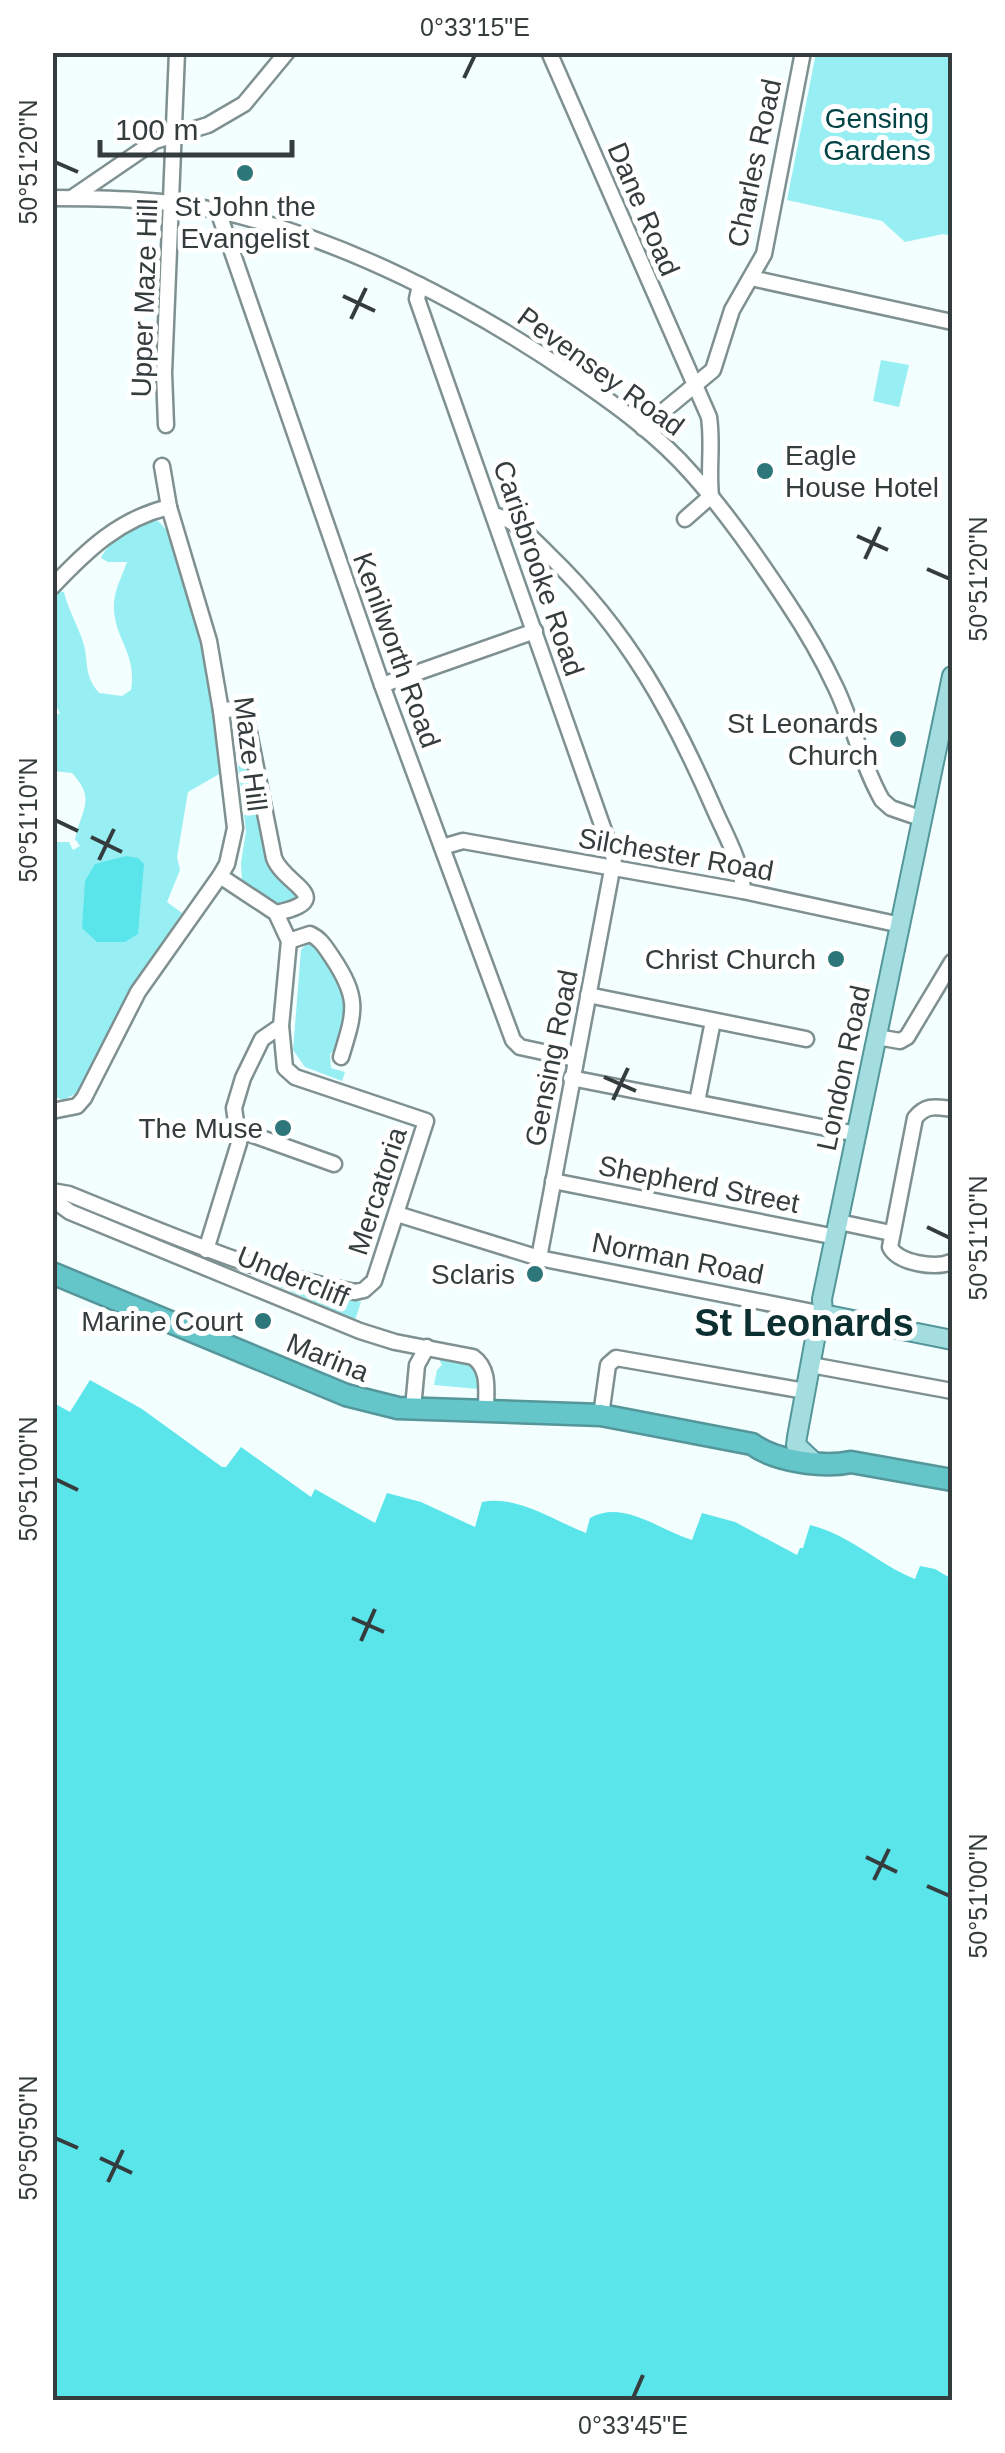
<svg xmlns="http://www.w3.org/2000/svg" width="1005" height="2453" viewBox="0 0 1005 2453" font-family="Helvetica,sans-serif">
	<style>
		.green { fill: #98eff3 }
		.water { fill: #5ae5ea }
		.lines { fill: none; stroke-linecap: round; stroke-linejoin: round }
		.minor-casing { stroke: #7f9091; stroke-width: 19 }
		.major-casing { stroke: #549699; stroke-width: 22 }
		.highway-casing { stroke: #549699; stroke-width: 25 }
		.minor { stroke: #fff; stroke-width: 14 }
		.major { stroke: #a3dddf; stroke-width: 18 }
		.highway { stroke: #65c6ca; stroke-width: 20 }
		.ticks { fill: none; stroke: #353c3d; stroke-width: 4 }
		.poi-dot { fill: #2d7679; stroke: #fff; stroke-width: 4 }
		.labels { text-anchor: middle; stroke-width: 10; stroke-linejoin: round; paint-order: stroke }
		.park-label { font-size: 28px; fill: #004345; stroke: #fff }
		.street-label { font-size: 28px; fill: #353c3d; stroke: #fff }
		.poi-label { font-size: 28px; fill: #353c3d; stroke: #fff; text-anchor: end }
		.district-label { font-size: 38px; font-weight: bold; fill: #0c3031; stroke: #fff }
		.neatline { fill: none; stroke: #353c3d; stroke-width: 4 }
		.ticks-label { font-size: 25px; text-anchor: middle; fill: #353c3d }
	</style>
	<rect width="100%" height="100%" fill="#f3feff"/>
	<g class="green">
		<path d="M 816,53 L 952,53 L 952,236 L 943,234 L 905,242 L 882,221 L 787,200 Z"/>
		<path d="M 881,360 L 909,365 L 899,407 L 873,401 Z"/>
		<path d="M 154,519 C 193,535 216,728 221,773 L 188,792 L 177,857 L 180,870 L 167,902 L 182,913 L 143,971 L 88,1078 L 79,1092 L 63,1100 L 53,1096 L 52,913 L 57,900 L 53,895 L 53,842 L 69,842 L 73,850 L 80,846 L 75,839 C 82,808 96,799 72,773 L 53,771 L 53,717 L 60,713 L 53,700 L 53,599 L 56,591 L 64,592 C 68,609 76,622 82,639 C 90,661 82,673 99,693 L 122,696 L 131,690 C 137,654 116,641 114,610 C 113,591 121,580 127,562 L 108,562 L 101,558 C 109,541 135,522 154,519 Z"/>
		<path d="M 239,715 L 271,862 L 303,895 L 283,909 L 242,881 L 241,863 L 246,831 L 234,731 L 234,722 Z"/>
		<path d="M 308,942 L 317,945 L 348,999 L 342,1044 L 330,1054 L 331,1068 L 345,1072 L 342,1081 L 305,1067 L 293,1050 L 301,950 Z"/>
		<path d="M 261,1274 L 361,1302 L 355,1320 L 259,1278 Z"/>
		<path d="M 436,1354 C 459,1360 481,1360 479,1389 L 434,1385 L 437,1370 L 442,1365 Z"/>
	</g>
	<g class="water">
		<path d="M 126,856 L 138,858 L 144,864 L 138,934 L 125,942 L 97,942 L 82,928 L 85,881 L 95,864 Z"/>
		<path d="M 90,1380 L 142,1409 L 222,1467 L 226,1467 L 241,1447 L 311,1497 L 315,1489 L 375,1523 L 387,1493 L 421,1502 L 475,1527 L 482,1502 C 519,1495 552,1520 586,1533 L 590,1518 C 623,1499 659,1530 692,1540 L 702,1513 L 735,1522 L 797,1555 L 800,1548 L 803,1548 L 810,1525 C 853,1536 877,1564 915,1579 L 920,1566 L 935,1569 L 952,1579 L 952,2400 L 53,2400 L 52,1402 L 70,1412 Z"/>
	</g>
	<g class="lines">
		<defs>
			<g id="minor">
				<path d="M 549,52 L 709,417 C 713,444 708,469 711,496 L 685,519"/>
				<path d="M 73,197 L 155,141 L 208,125 L 244,104 L 287,52"/>
				<path d="M 52,198 C 109,198 164,199 219,211 C 344,239 470,305 575,377 C 616,405 659,436 692,474 C 727,513 758,558 787,602 C 805,629 822,658 836,688 C 853,724 862,765 882,800 L 891,808 L 923,819"/>
				<path d="M 218,211 L 382,685 L 513,1040 L 520,1047 L 575,1059"/>
				<path d="M 751,278 L 952,322"/>
				<path d="M 420,285 L 417,299 L 614,859 L 539,1258"/>
				<path d="M 166,425 L 164,373 L 177,52"/>
				<path d="M 643,428 L 713,370 L 732,310 L 764,254 L 803,52"/>
				<path d="M 494,515 C 517,520 533,539 549,555 C 628,631 672,712 715,811 C 726,836 742,863 743,891"/>
				<path d="M 52,587 C 87,550 119,519 169,507"/>
				<path d="M 382,685 L 535,631"/>
				<path d="M 221,711 L 244,707 L 274,858 C 284,885 339,899 276,913"/>
				<path d="M 442,847 L 463,841 L 743,891 L 901,925"/>
				<path d="M 289,941 L 310,934 C 321,939 325,947 332,957 C 360,999 355,1011 341,1057"/>
				<path d="M 588,995 L 806,1039"/>
				<path d="M 877,1037 L 900,1041 L 907,1037 L 952,962"/>
				<path d="M 571,1078 L 857,1134"/>
				<path d="M 697,1102 L 713,1021"/>
				<path d="M 52,1111 L 77,1106 L 84,1098 L 138,992 L 220,876 L 227,864 L 235,828 L 221,711 L 209,641 L 169,507 L 162,466"/>
				<path d="M 236,1129 L 334,1164"/>
				<path d="M 553,1181 L 836,1237"/>
				<path d="M 52,1191 L 69,1194 C 163,1232 255,1273 355,1292 L 364,1290 L 374,1281 L 426,1121 L 295,1077 L 285,1068 L 281,1026 L 289,941 L 276,913 L 220,876"/>
				<path d="M 52,1193 L 59,1204 L 70,1212 L 360,1331 L 395,1342 L 473,1357 C 490,1369 486,1390 486,1409"/>
				<path d="M 397,1214 L 539,1258 L 823,1314"/>
				<path d="M 839,1222 L 891,1233"/>
				<path d="M 206,1250 L 239,1143 L 234,1108 L 243,1078 L 262,1039 L 281,1026"/>
				<path d="M 951,1262 C 935,1269 898,1263 890,1247 L 915,1118 C 926,1104 936,1107 952,1109"/>
				<path d="M 811,1365 L 952,1391"/>
				<path d="M 413,1408 L 417,1365 L 427,1347"/>
				<path d="M 601,1415 L 608,1365 L 616,1358 L 805,1391"/>
			</g>
			<g id="major">
				<path d="M 823,1314 L 952,1340"/>
				<path d="M 814,1462 L 796,1445 L 797,1437 L 818,1323 L 823,1314 L 822,1299 L 952,676"/>
			</g>
			<path id="highway" d="M 52,1273 L 346,1395 L 398,1408 L 601,1415 L 752,1444 C 775,1461 823,1468 851,1462 L 952,1480"/>
		</defs>
		<use href="#minor" class="minor-casing"/>
		<use href="#major" class="major-casing"/>
		<use href="#highway" class="highway-casing"/>
		<use href="#minor" class="minor"/>
		<use href="#major" class="major"/>
		<use href="#highway" class="highway"/>
	</g>
	<path class="ticks" d="M 464,78 L 475,55M 55,162 L 78,172M 343,296 L 375,311M 351,319 L 366,288M 857,536 L 888,550M 865,559 L 880,527M 927,569 L 950,579M 55,820 L 78,831M 91,837 L 122,852M 99,860 L 114,829M 604,1077 L 636,1091M 613,1100 L 628,1068M 927,1227 L 950,1238M 55,1479 L 78,1490M 352,1618 L 384,1632M 361,1641 L 375,1609M 866,1857 L 897,1872M 874,1880 L 889,1849M 927,1886 L 950,1896M 55,2138 L 78,2148M 100,2158 L 132,2173M 108,2182 L 123,2150M 633,2398 L 643,2375"/>
	<g class="poi-dot">
		<circle cx="245" cy="173" r="10"/>
		<circle cx="765" cy="471" r="10"/>
		<circle cx="898" cy="739" r="10"/>
		<circle cx="836" cy="959" r="10"/>
		<circle cx="283" cy="1128" r="10"/>
		<circle cx="535" cy="1274" r="10"/>
		<circle cx="263" cy="1321" r="10"/>
	</g>
	<g class="labels">
		<g class="park-label">
			<text x="877" y="128">Gensing<tspan x="877" dy="32">Gardens</tspan></text>
		</g>
		<g class="street-label">
			<text transform="translate(754 163) rotate(-78)" y="10">Charles Road</text>
			<text transform="translate(644 209) rotate(67)" y="10">Dane Road</text>
			<text transform="translate(144 298) rotate(-88)" y="10">Upper Maze Hill</text>
			<text transform="translate(601 371) rotate(36)" y="10">Pevensey Road</text>
			<text transform="translate(539 568) rotate(71)" y="10">Carisbrooke Road</text>
			<text transform="translate(397 650) rotate(70)" y="10">Kenilworth Road</text>
			<text transform="translate(251 754) rotate(83)" y="10">Maze Hill</text>
			<text transform="translate(676 854) rotate(10)" y="10">Silchester Road</text>
			<text transform="translate(551 1058) rotate(-79)" y="10">Gensing Road</text>
			<text transform="translate(843 1068) rotate(-78)" y="10">London Road</text>
			<text transform="translate(699 1184) rotate(11)" y="10">Shepherd Street</text>
			<text transform="translate(377 1191) rotate(-72)" y="10">Mercatoria</text>
			<text transform="translate(678 1258) rotate(11)" y="10">Norman Road</text>
			<text transform="translate(293 1276) rotate(22)" y="10">Undercliff</text>
			<text transform="translate(328 1357) rotate(22)" y="10">Marina</text>
		</g>
		<g class="poi-label">
			<text x="245" y="216" text-anchor="middle">St John the<tspan x="245" dy="32">Evangelist</tspan></text>
			<text x="785" y="465" text-anchor="start">Eagle<tspan x="785" dy="32">House Hotel</tspan></text>
			<text x="878" y="733">St Leonards<tspan x="878" dy="32">Church</tspan></text>
			<text x="816" y="969">Christ Church</text>
			<text x="263" y="1138">The Muse</text>
			<text x="515" y="1284">Sclaris</text>
			<text x="243" y="1331">Marine Court</text>
		</g>
		<g class="district-label">
			<text x="804" y="1336">St Leonards</text>
		</g>
	</g>
	<rect width="1005" height="2453" fill="none" stroke="#ffffff" stroke-width="110"/>
	<path d="M100 140v15h192v-15" fill="none" stroke="#353c3d" stroke-width="5"/>
	<text x="115" y="140" font-size="30" fill="#353c3d" stroke="#ffffff" stroke-width="8" paint-order="stroke">100 m</text>
	<rect x="55" y="55" width="895" height="2343" class="neatline"/>
	<g class="ticks-label">
		<text x="475" y="36">0°33'15"E</text>
		<text transform="translate(28 162) rotate(-90)" y="9">50°51'20"N</text>
		<text transform="translate(978 579) rotate(-90)" y="9">50°51'20"N</text>
		<text transform="translate(28 820) rotate(-90)" y="9">50°51'10"N</text>
		<text transform="translate(978 1238) rotate(-90)" y="9">50°51'10"N</text>
		<text transform="translate(28 1479) rotate(-90)" y="9">50°51'00"N</text>
		<text transform="translate(978 1896) rotate(-90)" y="9">50°51'00"N</text>
		<text transform="translate(28 2138) rotate(-90)" y="9">50°50'50"N</text>
		<text x="633" y="2434">0°33'45"E</text>
	</g>
</svg>
